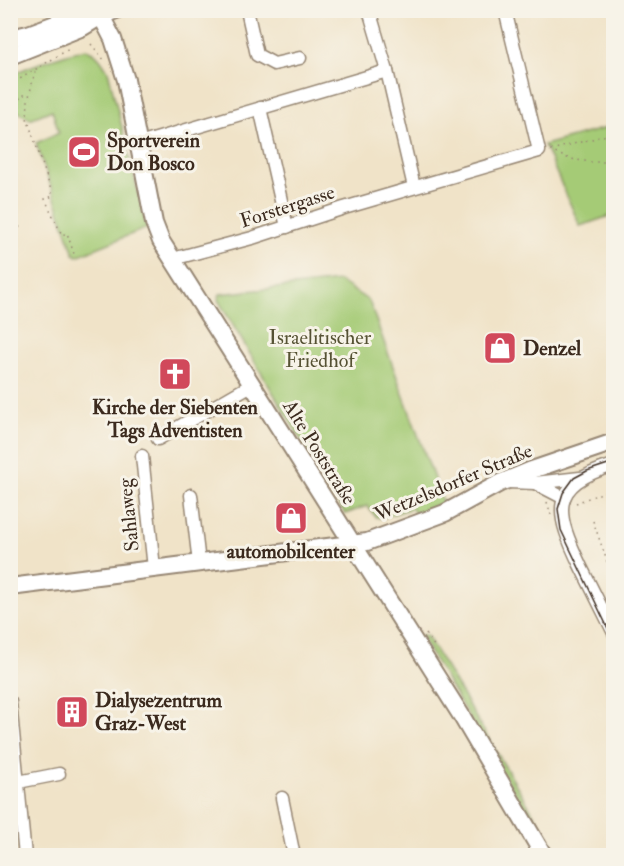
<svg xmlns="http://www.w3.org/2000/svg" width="624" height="866" viewBox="0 0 624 866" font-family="'IM FELL Double Pica',serif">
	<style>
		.green { fill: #a5cb76; stroke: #707a4a; stroke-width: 1.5 }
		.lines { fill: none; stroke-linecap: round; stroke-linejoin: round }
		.minor-casing { stroke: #968673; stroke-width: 15 }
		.major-casing { stroke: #968673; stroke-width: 20 }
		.path { stroke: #968673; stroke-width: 1.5; stroke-dasharray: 1.5 4.5; stroke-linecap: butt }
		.minor { stroke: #fff; stroke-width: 12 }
		.major { stroke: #fff; stroke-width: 16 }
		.tram { stroke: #3b2a1e; stroke-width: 1.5 }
		.labels { text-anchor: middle; stroke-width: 6; stroke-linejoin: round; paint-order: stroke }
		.poi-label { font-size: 20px; font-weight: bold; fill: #3b2a1e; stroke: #f7f3e8; text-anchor: start }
		.street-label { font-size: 20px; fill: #3b2a1e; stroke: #f7f3e8 }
		.park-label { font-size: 20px; fill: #565234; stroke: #f7f3e8 }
	</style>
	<rect width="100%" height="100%" fill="#f7f3e8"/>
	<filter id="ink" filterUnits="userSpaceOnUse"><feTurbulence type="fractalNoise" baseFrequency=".0167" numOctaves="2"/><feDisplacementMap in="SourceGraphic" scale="12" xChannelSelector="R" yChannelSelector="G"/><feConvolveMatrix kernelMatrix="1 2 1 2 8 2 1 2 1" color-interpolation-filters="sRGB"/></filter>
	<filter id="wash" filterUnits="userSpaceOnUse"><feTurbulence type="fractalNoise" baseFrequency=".008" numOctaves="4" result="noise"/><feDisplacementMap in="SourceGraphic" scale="24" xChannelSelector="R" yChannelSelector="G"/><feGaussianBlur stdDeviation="1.35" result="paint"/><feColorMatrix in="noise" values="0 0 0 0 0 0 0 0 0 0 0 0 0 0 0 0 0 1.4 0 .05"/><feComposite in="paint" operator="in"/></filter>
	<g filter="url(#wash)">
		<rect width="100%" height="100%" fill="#f0e3c8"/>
		<g class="green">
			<path d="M 86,49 C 98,53 102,61 108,71 L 147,228 L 77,256 L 74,254 L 36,143 L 59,133 L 52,110 L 30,119 L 11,107 L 10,75 C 35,64 60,55 86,49 Z"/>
			<path d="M 613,126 L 613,215 L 580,226 L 544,145 Z"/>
			<path d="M 339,281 L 369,301 L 443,503 L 415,514 L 412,508 L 382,518 L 376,517 L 367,506 L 345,514 L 218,300 L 220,294 Z"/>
			<path d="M 424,635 L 427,636 L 558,855 L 552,855 L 420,636 Z"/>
		</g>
	</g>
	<g filter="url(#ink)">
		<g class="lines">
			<defs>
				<g id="minor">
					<path d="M 247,10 L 257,55 L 274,64 L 300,58"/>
					<path d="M 369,10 L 387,71 L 414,187"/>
					<path d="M 260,108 L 287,227"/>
					<path d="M 139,144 L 387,71"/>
					<path d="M 173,261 L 180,257 L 252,238 L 344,208 L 539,151 L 505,10"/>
					<path d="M 158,439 L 253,384"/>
					<path d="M 142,456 L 154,568"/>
					<path d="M 614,465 C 547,485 555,513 581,567 C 592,589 603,611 614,633"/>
					<path d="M 507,482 L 535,483 L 580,478"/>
					<path d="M 535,483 L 564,498"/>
					<path d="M 191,495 L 199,563"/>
					<path d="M 10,702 L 25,856"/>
					<path d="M 18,782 L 59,774"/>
					<path d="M 282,798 L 294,856"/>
				</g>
				<g id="major">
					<path d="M 98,10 L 113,39 L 126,80 L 154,223 L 161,241 L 461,715 L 544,856"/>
					<path d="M 10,38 L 28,34 L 79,15 L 101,16"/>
					<path d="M 10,56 L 83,27 L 101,16 L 116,10"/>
					<path d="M 10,587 L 367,542 L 445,513 L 500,483 L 532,470 L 614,442"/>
				</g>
			</defs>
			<use href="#minor" class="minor-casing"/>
			<use href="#major" class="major-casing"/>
			<g class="path">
				<path d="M 91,44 L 105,61"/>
				<path d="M 35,71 L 28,101 L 27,118 L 53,196 L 45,199 L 62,235 L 67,233 L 74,254"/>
				<path d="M 10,85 L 69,49"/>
				<path d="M 13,109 L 22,95 L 29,95"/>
				<path d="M 551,150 L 614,133"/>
				<path d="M 550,151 L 570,159 L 591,162 L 614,162"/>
				<path d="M 10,224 L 17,222 L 20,228 L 10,232"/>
				<path d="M 547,502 L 551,515"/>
				<path d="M 576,503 L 614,488"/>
				<path d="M 593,521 L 614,581"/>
				<path d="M 606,561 L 614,559"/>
				<path d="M 426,634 L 435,647"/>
			</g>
			<use href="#minor" class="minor"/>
			<use href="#major" class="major"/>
			<path class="tram" d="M 614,462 L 587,471 L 574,478 L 563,493 L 558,509 L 561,530 L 614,641"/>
		</g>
	</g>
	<defs>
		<symbol id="stadium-square" viewBox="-11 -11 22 22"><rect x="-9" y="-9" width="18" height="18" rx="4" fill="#d1495b" stroke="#f7f3e8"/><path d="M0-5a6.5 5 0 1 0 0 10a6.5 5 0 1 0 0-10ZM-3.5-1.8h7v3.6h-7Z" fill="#fff"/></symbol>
		<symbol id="shop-square" viewBox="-11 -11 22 22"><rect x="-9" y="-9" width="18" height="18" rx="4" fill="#d1495b" stroke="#f7f3e8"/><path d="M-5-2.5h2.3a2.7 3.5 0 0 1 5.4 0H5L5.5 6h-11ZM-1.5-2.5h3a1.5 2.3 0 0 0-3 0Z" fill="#fff"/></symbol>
		<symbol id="church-square" viewBox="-11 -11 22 22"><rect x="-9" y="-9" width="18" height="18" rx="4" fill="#d1495b" stroke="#f7f3e8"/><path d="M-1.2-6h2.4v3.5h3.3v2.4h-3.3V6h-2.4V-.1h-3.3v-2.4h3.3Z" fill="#fff"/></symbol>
		<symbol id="building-square" viewBox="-11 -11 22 22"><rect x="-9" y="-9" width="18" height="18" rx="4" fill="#d1495b" stroke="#f7f3e8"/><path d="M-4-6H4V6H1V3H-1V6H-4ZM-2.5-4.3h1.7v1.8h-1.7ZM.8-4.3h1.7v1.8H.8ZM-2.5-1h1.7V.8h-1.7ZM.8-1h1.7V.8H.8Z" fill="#fff"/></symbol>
	</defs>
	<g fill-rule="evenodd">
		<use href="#stadium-square" x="65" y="133" width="38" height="38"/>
		<use href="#shop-square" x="481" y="329" width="38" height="38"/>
		<use href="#church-square" x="156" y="355" width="38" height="38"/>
		<use href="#shop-square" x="272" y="499" width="38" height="38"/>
		<use href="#building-square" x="53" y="693" width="38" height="38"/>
	</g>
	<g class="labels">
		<g class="poi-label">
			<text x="107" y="147">Sportverein<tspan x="107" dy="23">Don Bosco</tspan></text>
			<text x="523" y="355">Denzel</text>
			<text x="175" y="414" text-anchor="middle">Kirche der Siebenten<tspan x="175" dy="23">Tags Adventisten</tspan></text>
			<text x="291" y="558" text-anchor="middle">automobilcenter</text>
			<text x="95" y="707">Dialysezentrum<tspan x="95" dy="23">Graz-West</tspan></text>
		</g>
		<g class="street-label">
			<text transform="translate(287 206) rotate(-18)" y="7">Forstergasse</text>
			<text transform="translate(320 452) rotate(58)" y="7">Alte Poststraße</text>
			<text transform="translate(453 482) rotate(-23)" y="7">Wetzelsdorfer Straße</text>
			<text transform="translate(128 515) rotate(-96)" y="7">Sahlaweg</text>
		</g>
		<g class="park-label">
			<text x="320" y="344">Israelitischer<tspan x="320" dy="23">Friedhof</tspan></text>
		</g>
	</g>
	<rect width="624" height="866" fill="none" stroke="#f7f3e8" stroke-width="36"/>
</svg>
